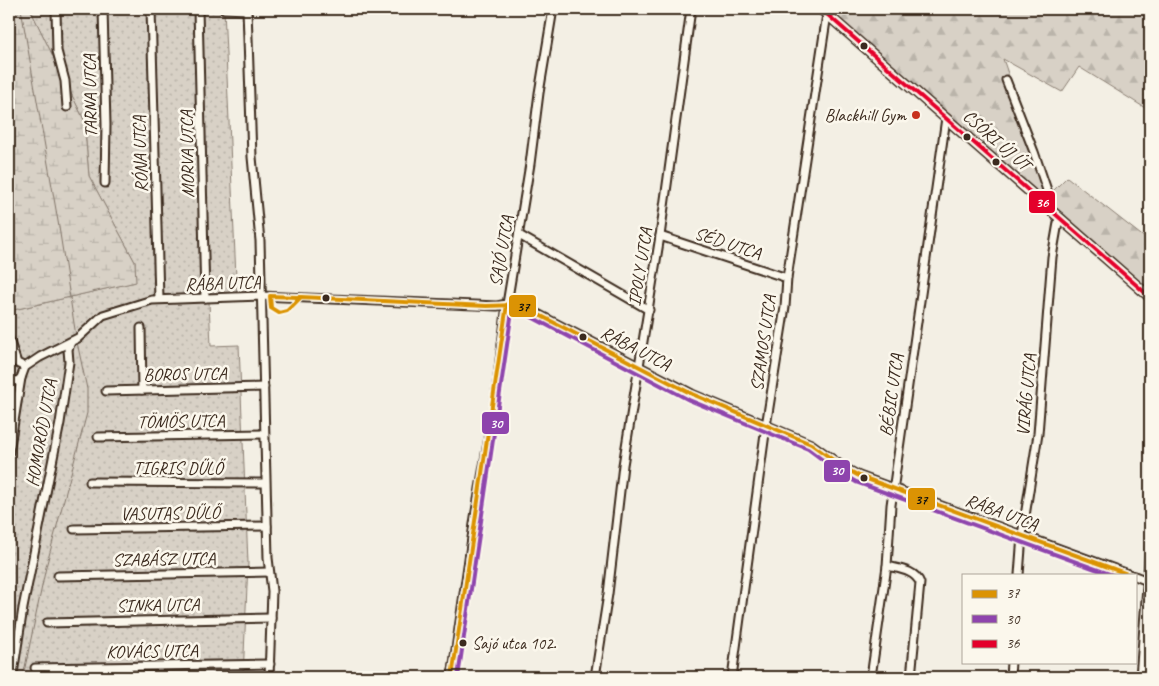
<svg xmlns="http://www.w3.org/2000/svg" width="1159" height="686" viewBox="0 0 1159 686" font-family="Caveat,sans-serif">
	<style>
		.green { fill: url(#green-dots); stroke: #8a7e72 }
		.forest { fill: url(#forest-firs); stroke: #8a7e72 }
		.wetland { fill: url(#wetland-marsh); stroke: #8a7e72 }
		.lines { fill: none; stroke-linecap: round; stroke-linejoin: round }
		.stream { stroke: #817468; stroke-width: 1 }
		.minor-casing { stroke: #3b2a1e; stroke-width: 11 }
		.major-casing { stroke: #3b2a1e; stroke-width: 12 }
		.minor { stroke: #fbf7ec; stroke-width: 7 }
		.major { stroke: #fbf7ec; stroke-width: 9 }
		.bus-1-casing { stroke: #fbf7ec; stroke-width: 8 }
		.bus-2-casing { stroke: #fbf7ec; stroke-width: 8 }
		.bus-3-casing { stroke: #fbf7ec; stroke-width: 8 }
		.bus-1 { stroke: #db9304; stroke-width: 4 }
		.bus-2 { stroke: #8e44ad; stroke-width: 4 }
		.bus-3 { stroke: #e4002b; stroke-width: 4 }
		.bus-dot { fill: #3b2a1e; stroke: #fbf7ec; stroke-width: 2 }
		.poi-dot { fill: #c8321e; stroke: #fbf7ec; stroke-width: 2 }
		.labels { text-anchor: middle; stroke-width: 5; stroke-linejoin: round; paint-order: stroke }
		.bus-label { font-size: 17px; fill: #3b2a1e; stroke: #fbf7ec; text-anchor: start }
		.street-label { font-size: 18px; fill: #3b2a1e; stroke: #fbf7ec }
		.poi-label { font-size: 18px; fill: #3b2a1e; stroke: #fbf7ec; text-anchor: end }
		.line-badge { stroke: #fbf7ec; stroke-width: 2 }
		.badge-label { font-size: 14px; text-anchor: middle; font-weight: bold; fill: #fff }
		.pale-badge-label { font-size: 14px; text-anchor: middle; font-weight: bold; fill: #111 }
	</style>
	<defs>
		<pattern id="green-dots" width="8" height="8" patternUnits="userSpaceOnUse" patternTransform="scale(1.25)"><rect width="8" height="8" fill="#d8d1c6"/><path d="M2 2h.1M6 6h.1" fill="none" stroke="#bab4aa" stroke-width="1.8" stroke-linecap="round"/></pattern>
		<pattern id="forest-firs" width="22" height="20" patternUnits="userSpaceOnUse" patternTransform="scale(1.25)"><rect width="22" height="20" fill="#d8d1c6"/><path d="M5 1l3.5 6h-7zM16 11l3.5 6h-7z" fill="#bab4aa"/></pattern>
		<pattern id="wetland-marsh" width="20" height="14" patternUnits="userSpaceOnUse" patternTransform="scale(1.25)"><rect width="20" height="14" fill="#d8d1c6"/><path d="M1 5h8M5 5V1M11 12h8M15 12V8" fill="none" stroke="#bab4aa"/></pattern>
	</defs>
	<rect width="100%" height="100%" fill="#f3efe4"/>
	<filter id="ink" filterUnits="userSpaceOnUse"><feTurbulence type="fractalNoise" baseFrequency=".02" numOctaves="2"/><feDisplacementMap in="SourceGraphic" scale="10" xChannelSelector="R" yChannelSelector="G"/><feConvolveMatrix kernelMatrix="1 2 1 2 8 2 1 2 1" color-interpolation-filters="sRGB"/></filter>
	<g filter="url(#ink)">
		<path class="green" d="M 30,9 L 224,9 L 237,300 L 209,302 L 211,346 L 239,345 L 248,563 L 243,677 L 9,677 L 9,378 L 11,377 C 19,362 11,347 9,332 C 8,325 9,318 9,311 L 135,282 L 135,262 L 89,176 L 84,120 Z"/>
		<path class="forest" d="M 821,9 L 1150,9 L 1150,111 L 1079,67 L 1062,92 L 1003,59 L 1050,194 L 1067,177 L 1150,242 L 1150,297 Z"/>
		<path class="wetland" d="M 9,9 L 30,9 L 84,120 L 89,176 L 135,262 L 136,282 L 9,311 L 9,268 L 11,267 L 9,242 Z"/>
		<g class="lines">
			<g class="stream">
				<path d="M 21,9 L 59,227 L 76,336"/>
				<path d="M 23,677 L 46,567 L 87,413 L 87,389 L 77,342"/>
			</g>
			<defs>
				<g id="minor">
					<path d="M 56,9 L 57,51 L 65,81 L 67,107"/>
					<path d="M 103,9 L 106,125 L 105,183"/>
					<path d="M 151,9 L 159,299"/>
					<path d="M 198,9 L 205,298"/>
					<path d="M 224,9 L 247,10"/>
					<path d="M 247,9 L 252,157 L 260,241 L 268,558 L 272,591 L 269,677"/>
					<path d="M 1006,80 L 1034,152 L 1049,196 L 1049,200 L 1045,204"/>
					<path d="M 519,235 L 649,310"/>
					<path d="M 660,236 L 787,278"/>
					<path d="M 141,328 L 142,390"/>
					<path d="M 9,339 L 17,363 L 25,367"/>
					<path d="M 9,383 L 17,381 L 21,378 L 25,367 L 40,357 L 78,338 L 103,315 L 152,300 L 261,296 L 497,306 L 507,304 L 520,305 L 692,394 L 811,444 L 843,467 L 859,476 L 1131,575"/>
					<path d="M 106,391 L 264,387"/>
					<path d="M 98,437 L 264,434"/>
					<path d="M 9,452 L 21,378"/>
					<path d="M 90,482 L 265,483"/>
					<path d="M 74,529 L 267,526"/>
					<path d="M 887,566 C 899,569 915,570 920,583 L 911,677"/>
					<path d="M 1019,575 L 1022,535 L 1038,434 L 1052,257 L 1059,217"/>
					<path d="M 58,576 L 269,572"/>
					<path d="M 1135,576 L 1150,582"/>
					<path d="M 47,623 L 271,618"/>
					<path d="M 35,668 L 270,664"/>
					<path d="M 11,677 L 13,674 L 23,608 L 60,423 L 69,362 L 68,349 L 71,342"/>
					<path d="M 452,677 L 475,517 L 494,408 L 507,304 L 530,164 L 539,93 L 553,9"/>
					<path d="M 595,677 L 608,594 L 623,465 L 660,236 L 691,9"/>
					<path d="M 732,677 L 766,426 L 785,307 L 787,278 L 827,14"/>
					<path d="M 871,677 L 887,566 L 891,505 L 946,118"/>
					<path d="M 1010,677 L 1011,662"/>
					<path d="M 1140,677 L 1150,548"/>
				</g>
				<path id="major" d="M 821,9 L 1150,297"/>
			</defs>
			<use href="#minor" class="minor-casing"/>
			<use href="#major" class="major-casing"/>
			<use href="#minor" class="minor"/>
			<use href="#major" class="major"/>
			<defs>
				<g id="bus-1">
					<path d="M 270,296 L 297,297 L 301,297 L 287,311 L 279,313 L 271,308 Z"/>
					<path d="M 301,297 L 486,306 L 520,305 L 692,394 L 811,444 L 843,467 L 859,476 L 1130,575"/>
					<path d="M 452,677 L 507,304"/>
				</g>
				<path id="bus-2" d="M 458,677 L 512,311 L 522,312 L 689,400 L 808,449 L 839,472 L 856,482 L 1112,575"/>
				<path id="bus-3" d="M 821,9 L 1150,297"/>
			</defs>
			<use href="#bus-1" class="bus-1-casing"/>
			<use href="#bus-2" class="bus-2-casing"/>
			<use href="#bus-3" class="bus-3-casing"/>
			<use href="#bus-1" class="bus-1"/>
			<use href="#bus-2" class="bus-2"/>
			<use href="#bus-3" class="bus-3"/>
		</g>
	</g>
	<g class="bus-dot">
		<circle cx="864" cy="46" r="4.5"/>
		<circle cx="967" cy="137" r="4.5"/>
		<circle cx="996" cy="162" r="4.5"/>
		<circle cx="326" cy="298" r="4.5"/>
		<circle cx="583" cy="337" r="4.5"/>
		<circle cx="864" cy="478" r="4.5"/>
		<circle cx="463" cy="643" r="4.5"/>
	</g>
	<circle class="poi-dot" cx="916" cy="115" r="5"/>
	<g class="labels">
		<g class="bus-label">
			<text x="472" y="649">Sajó utca 102.</text>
		</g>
		<g class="street-label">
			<text transform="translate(90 96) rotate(-91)" y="6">TARNA UTCA</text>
			<text transform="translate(997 140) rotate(41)" y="6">CSÓRI ÚJ ÚT</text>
			<text transform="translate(140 154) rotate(-92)" y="6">RÓNA UTCA</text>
			<text transform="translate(187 154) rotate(-91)" y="6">MORVA UTCA</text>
			<text transform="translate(728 243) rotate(18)" y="6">SÉD UTCA</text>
			<text transform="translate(501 251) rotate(-80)" y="6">SAJÓ UTCA</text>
			<text transform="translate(640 267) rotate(-81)" y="6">IPOLY UTCA</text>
			<text transform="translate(223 283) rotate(-2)" y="6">RÁBA UTCA</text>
			<text transform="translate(763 343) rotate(-82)" y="6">SZAMOS UTCA</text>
			<text transform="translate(636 348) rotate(27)" y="6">RÁBA UTCA</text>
			<text transform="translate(185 374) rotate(-1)" y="6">BOROS UTCA</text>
			<text transform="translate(891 395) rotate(-82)" y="6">BÉBIC UTCA</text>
			<text transform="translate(1026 395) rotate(-85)" y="6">VIRÁG UTCA</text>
			<text transform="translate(181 421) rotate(-1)" y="6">TÖMÖS UTCA</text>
			<text transform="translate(41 433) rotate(-80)" y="6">HOMORÓD UTCA</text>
			<text x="178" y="474">TIGRIS DŰLŐ</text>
			<text transform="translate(1002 512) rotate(20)" y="6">RÁBA UTCA</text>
			<text transform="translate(170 513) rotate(-1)" y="6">VASUTAS DŰLŐ</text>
			<text transform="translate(164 559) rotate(-1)" y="6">SZABÁSZ UTCA</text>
			<text transform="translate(158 605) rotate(-1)" y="6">SINKA UTCA</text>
			<text transform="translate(152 651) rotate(-1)" y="6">KOVÁCS UTCA</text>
		</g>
		<g class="poi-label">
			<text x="906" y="121">Blackhill Gym</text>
		</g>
	</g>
	<g class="line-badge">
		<rect x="1028" y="190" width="28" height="24" rx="5" fill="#e4002b"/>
		<rect x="508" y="294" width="29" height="24" rx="5" fill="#db9304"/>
		<rect x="481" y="411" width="29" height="24" rx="5" fill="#8e44ad"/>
		<rect x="823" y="459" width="28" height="24" rx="5" fill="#8e44ad"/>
		<rect x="907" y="487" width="29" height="24" rx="5" fill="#db9304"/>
	</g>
	<g class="badge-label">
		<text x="1042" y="207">36</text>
		<text x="496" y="428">30</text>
		<text x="837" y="475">30</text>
	</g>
	<g class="pale-badge-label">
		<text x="523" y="311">37</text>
		<text x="921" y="504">37</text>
	</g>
	<rect width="1159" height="686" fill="none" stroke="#fbf7ec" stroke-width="30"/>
	<rect x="15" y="15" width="1129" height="656" fill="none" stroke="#3b2a1e" stroke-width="2" filter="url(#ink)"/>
	<rect x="962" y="574" width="175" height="90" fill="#fbf7ec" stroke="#aea59a"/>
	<rect x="972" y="590" width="25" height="8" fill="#db9304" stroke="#aea59a"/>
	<text x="1006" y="598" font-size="15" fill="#3b2a1e">37</text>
	<rect x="972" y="615" width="25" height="8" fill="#8e44ad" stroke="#aea59a"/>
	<text x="1006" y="624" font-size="15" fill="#3b2a1e">30</text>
	<rect x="972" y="640" width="25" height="8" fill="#e4002b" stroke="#aea59a"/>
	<text x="1006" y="648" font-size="15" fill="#3b2a1e">36</text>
</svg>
